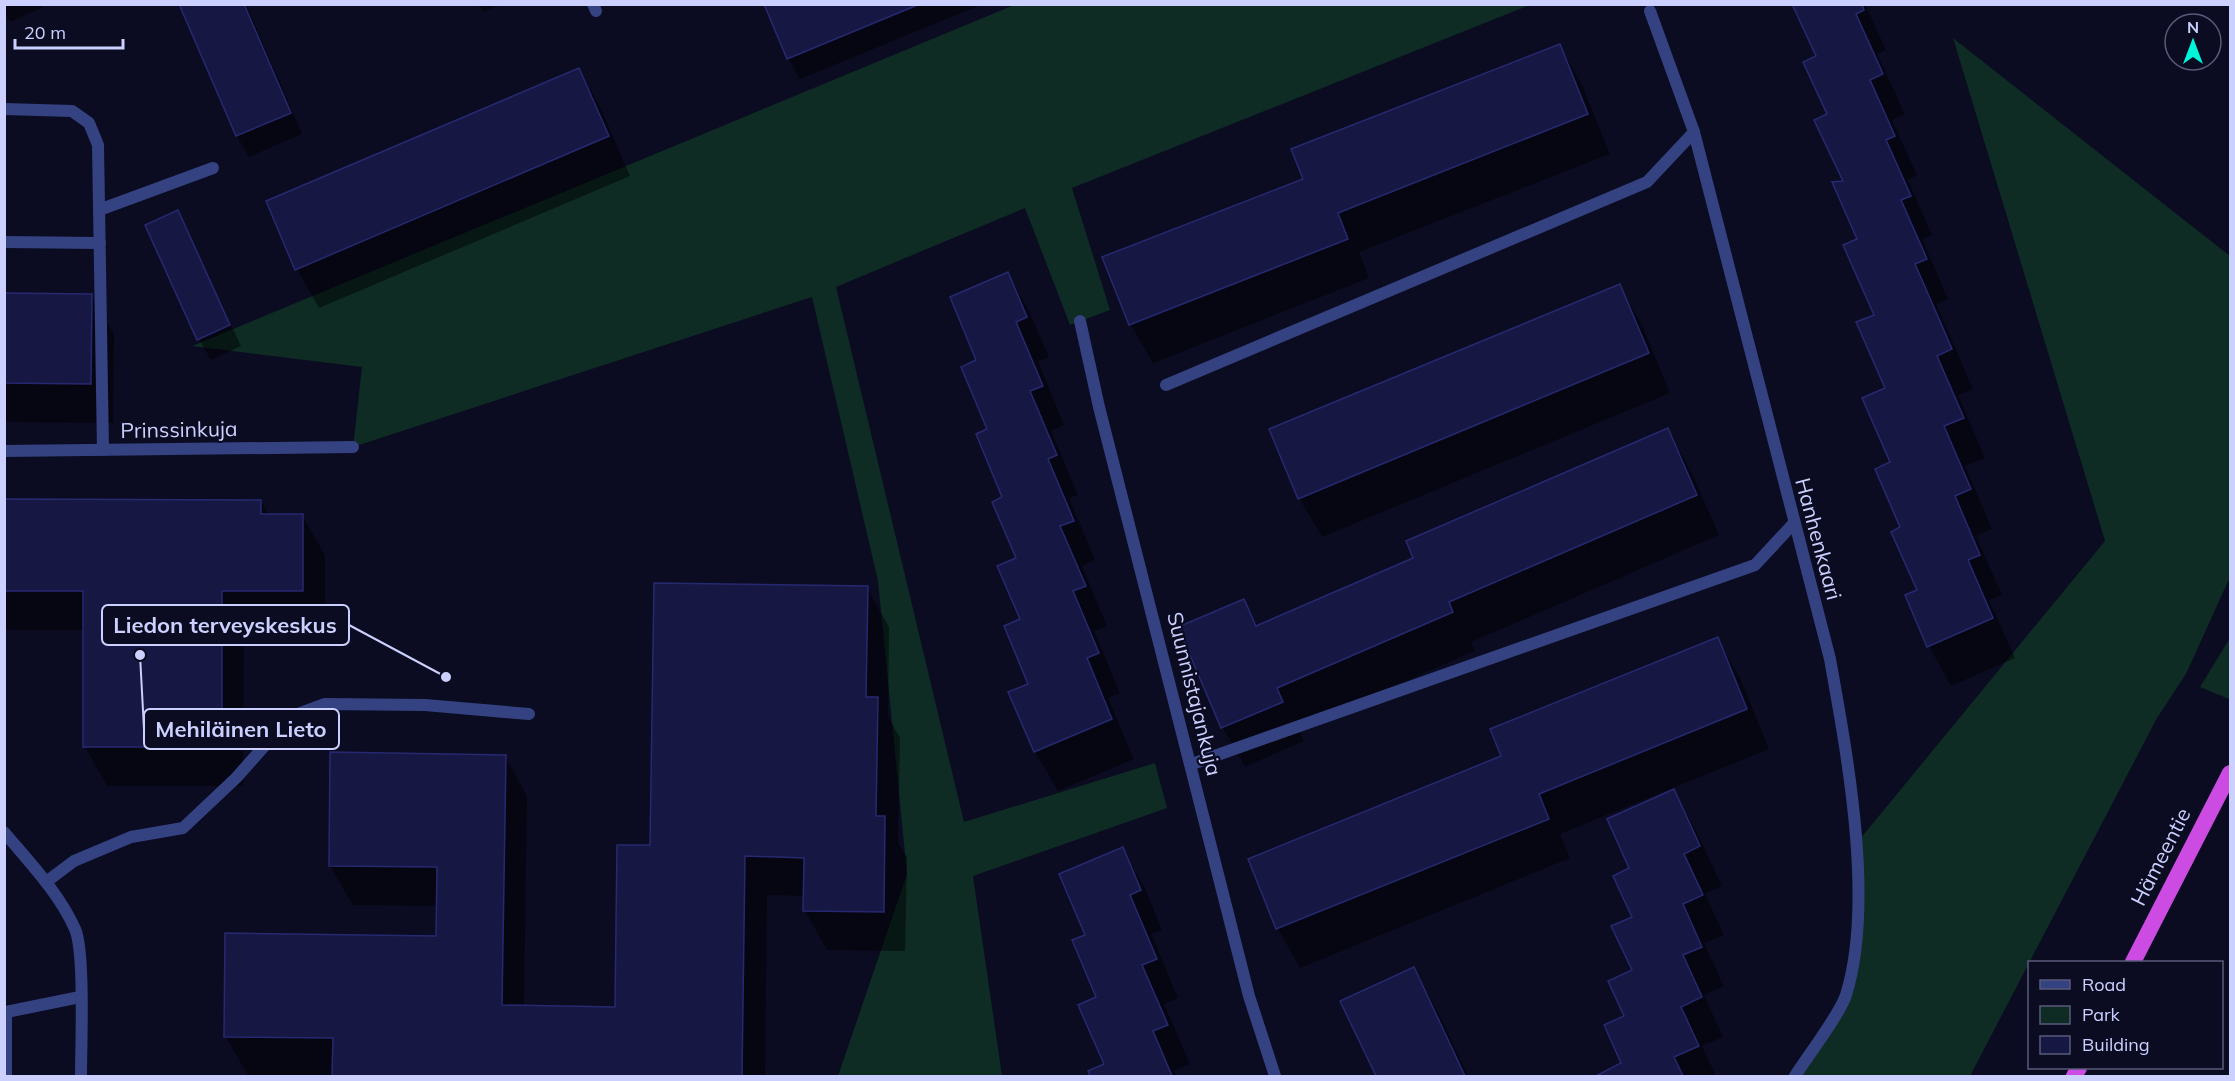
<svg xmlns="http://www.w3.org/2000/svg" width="2235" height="1081" viewBox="0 0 2235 1081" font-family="Mulish,sans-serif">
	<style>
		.green { fill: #0e2b24 }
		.shadow { fill: #0007 }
		.building { fill: #161743; stroke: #272970; stroke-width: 1.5 }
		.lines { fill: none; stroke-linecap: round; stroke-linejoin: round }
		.service { stroke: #344282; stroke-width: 12 }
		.minor { stroke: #344282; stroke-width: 12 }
		.tertiary { stroke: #344282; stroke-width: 12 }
		.trunk { stroke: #cc4ce3; stroke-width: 16 }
		.labels { text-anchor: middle; stroke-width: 4.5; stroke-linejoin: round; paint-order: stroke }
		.street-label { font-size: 21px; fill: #cbd0ff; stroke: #0b0c21 }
		.leader { fill: none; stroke: #cbd0ff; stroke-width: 2 }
		.callout-dot { fill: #cbd0ff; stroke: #0b0c21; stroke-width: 2 }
		.callout { fill: #0b0c21; stroke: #cbd0ff; stroke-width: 2 }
		.callout-label { font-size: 22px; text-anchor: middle; font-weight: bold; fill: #cbd0ff }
	</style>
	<rect width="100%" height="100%" fill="#0b0c21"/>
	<g class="green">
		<path d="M 1014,5 L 1530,5 L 1072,188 L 1110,310 L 1070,325 L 1025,208 L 836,287 L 964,822 L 1155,763 L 1167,808 L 973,876 L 1002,1076 L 838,1076 L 907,874 L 878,581 L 812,297 L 353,447 L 362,367 L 192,346 Z"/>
		<path d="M 1953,38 L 2230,256 L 2230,577 L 2186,674 L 2157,718 L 1970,1076 L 1795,1076 L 1846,997 L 1859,928 L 1855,845 L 2105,541 Z"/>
		<path d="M 2230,638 L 2230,696 L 2229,699 L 2200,687 Z"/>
	</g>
	<g class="shadow">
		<path d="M 4,4 L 41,4 L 42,8 L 10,22 L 4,12 Z"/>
		<path d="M 181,4 L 246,4 L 302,134 L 249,157 L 237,136 Z"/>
		<path d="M 478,4 L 501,4 L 483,12 Z"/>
		<path d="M 766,4 L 983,4 L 800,79 L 788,58 Z"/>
		<path d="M 1794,4 L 1865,4 L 1886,50 L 1877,54 L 1905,114 L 1892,120 L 1917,175 L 1908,180 L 1932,235 L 1922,239 L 1948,299 L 1936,304 L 1973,389 L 1958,395 L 1985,458 L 1965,466 L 1992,529 L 1976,536 L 2002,595 L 1989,600 L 2015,658 L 1951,686 L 1929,646 L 1907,596 L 1919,591 L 1902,528 L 1876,315 L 1818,56 Z"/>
		<path d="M 1559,45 L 1582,85 L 1610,154 L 1359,252 L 1369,278 L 1153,363 L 1130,324 L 1305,180 Z"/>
		<path d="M 579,69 L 601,109 L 630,176 L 319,308 L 297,269 Z"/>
		<path d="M 177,212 L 241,346 L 211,360 L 199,339 Z"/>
		<path d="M 1008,274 L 1030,313 L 1049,357 L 1038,361 L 1064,425 L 1051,431 L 1078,495 L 1069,498 L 1095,560 L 1082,566 L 1107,626 L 1094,631 L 1120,693 L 1108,698 L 1134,759 L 1058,791 L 1035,752 L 1010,693 L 1030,684 L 1018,559 L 989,430 L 978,361 Z"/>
		<path d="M 1619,286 L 1642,325 L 1670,393 L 1322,537 L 1299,498 Z"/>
		<path d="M 4,295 L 91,295 L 114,334 L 113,423 L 4,422 Z"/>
		<path d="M 1667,430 L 1690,469 L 1719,535 L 1471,642 L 1475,651 L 1298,728 L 1304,741 L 1245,767 L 1223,728 L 1180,628 L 1244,601 L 1258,626 L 1415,559 Z"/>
		<path d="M 4,501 L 261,501 L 269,515 L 302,515 L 325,555 L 325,630 L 244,630 L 243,786 L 107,786 L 85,747 L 85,630 L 4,630 Z"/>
		<path d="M 867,588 L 889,627 L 888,717 L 900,738 L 898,843 L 907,857 L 905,951 L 827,950 L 805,911 L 805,896 L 767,895 L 765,1076 L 248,1075 L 225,1036 L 438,938 L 438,906 L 353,905 L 330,866 L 505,756 L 527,796 L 524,1007 L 617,1008 L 651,847 Z"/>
		<path d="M 1717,639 L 1740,678 L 1769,749 L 1560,834 L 1570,858 L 1300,968 L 1278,929 L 1250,860 L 1503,757 Z"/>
		<path d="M 1674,791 L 1696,831 L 1722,886 L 1705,894 L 1724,935 L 1704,943 L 1724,986 L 1704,995 L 1723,1037 L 1702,1046 L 1716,1076 L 1597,1076 L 1623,1064 L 1633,971 L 1631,869 Z"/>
		<path d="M 1122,849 L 1145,888 L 1162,930 L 1151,934 L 1178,998 L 1164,1004 L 1190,1064 L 1174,1071 L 1177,1076 L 1092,1076 L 1090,1072 L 1106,1065 L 1098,998 L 1087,936 Z"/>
		<path d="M 1413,968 L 1436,1008 L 1468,1076 L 1378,1076 L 1342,1001 Z"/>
	</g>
	<g class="building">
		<path d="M 179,4 L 244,4 L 291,113 L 236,136 Z"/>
		<path d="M 764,4 L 920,4 L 787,59 Z"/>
		<path d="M 1792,4 L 1862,4 L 1864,10 L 1856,14 L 1883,74 L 1870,80 L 1895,136 L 1886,140 L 1911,196 L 1901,200 L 1927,259 L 1915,264 L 1952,349 L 1937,356 L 1964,418 L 1944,426 L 1971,489 L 1955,496 L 1980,555 L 1968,560 L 1993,618 L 1927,647 L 1905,595 L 1917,590 L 1891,532 L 1900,527 L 1875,469 L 1890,462 L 1862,398 L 1885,388 L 1856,322 L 1874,315 L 1843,245 L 1857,239 L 1832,182 L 1843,181 L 1814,120 L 1827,114 L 1803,62 L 1816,56 Z"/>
		<path d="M 1560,44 L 1588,114 L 1338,213 L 1348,239 L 1129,325 L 1102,257 L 1303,179 L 1291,149 Z"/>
		<path d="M 579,68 L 609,136 L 295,270 L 266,201 Z"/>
		<path d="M 178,210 L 230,325 L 197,340 L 145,225 Z"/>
		<path d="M 1008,272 L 1027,317 L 1016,322 L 1043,386 L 1030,391 L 1057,455 L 1048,459 L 1074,521 L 1060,526 L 1086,586 L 1073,591 L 1099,653 L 1087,658 L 1112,719 L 1034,752 L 1008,692 L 1028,684 L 1004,626 L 1020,619 L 997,566 L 1016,558 L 992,502 L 1002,497 L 976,434 L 987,429 L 961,367 L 976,360 L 950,297 Z"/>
		<path d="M 1620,284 L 1649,353 L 1298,499 L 1269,429 Z"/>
		<path d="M 4,293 L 92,294 L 91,384 L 4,383 Z"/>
		<path d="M 1668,428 L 1697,495 L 1449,602 L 1453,612 L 1277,688 L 1283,702 L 1221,728 L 1178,627 L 1244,599 L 1256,626 L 1413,558 L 1406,541 Z"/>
		<path d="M 4,499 L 261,500 L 261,514 L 303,514 L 303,591 L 222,591 L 222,747 L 83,747 L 83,591 L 4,591 Z"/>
		<path d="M 654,583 L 868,586 L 866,697 L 878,697 L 876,816 L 885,816 L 884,912 L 803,911 L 804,858 L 745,856 L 742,1076 L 332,1076 L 333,1038 L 224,1037 L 225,933 L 436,936 L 437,867 L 329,866 L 330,752 L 506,755 L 502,1005 L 615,1007 L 617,845 L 650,845 Z"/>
		<path d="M 1718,637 L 1747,709 L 1539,794 L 1549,819 L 1276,929 L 1248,859 L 1501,756 L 1490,729 Z"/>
		<path d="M 1674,789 L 1700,846 L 1684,854 L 1703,895 L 1683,904 L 1702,947 L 1683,955 L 1702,997 L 1681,1007 L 1699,1046 L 1674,1057 L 1683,1076 L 1596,1076 L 1621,1063 L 1604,1025 L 1624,1016 L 1608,981 L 1632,970 L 1611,926 L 1632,917 L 1613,876 L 1629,868 L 1607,819 Z"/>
		<path d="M 1123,847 L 1141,890 L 1130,895 L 1157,959 L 1142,965 L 1168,1025 L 1153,1031 L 1172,1076 L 1090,1076 L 1088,1071 L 1104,1064 L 1078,1005 L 1096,997 L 1072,940 L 1085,935 L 1059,874 Z"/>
		<path d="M 1414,967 L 1465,1076 L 1376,1076 L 1340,1001 Z"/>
	</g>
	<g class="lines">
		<g class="service">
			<path d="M 99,210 L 213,168"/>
			<path d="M 4,242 L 100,243"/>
			<path d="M 46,882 L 74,861 L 131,837 L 183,828 L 236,778 L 283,725 L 298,714 L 325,704 L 425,705 L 529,714"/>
			<path d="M 6,1076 L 6,1012 L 80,997"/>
		</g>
		<g class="minor">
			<path d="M 593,4 L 596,11"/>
			<path d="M 1650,11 L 1694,132 L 1830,659 C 1847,754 1875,902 1846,995 C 1840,1014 1807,1057 1795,1076"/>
			<path d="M 4,109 L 72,111 L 89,123 L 98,145 L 103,450"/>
			<path d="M 1080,321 L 1099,407 L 1249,996 L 1275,1076"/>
			<path d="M 1166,385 L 1647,182 L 1694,132"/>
			<path d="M 4,451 L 353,447"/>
			<path d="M 1192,764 L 1755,565 L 1794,523"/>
		</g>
		<path class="tertiary" d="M 4,832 C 30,863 59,893 75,929 C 85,951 81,1047 81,1076"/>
		<g class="trunk">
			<path d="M 2133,962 L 2230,773"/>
			<path d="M 2074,1076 L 2079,1068"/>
		</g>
	</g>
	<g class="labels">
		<g class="street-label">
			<text transform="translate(179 430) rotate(-1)" y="7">Prinssinkuja</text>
			<text transform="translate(1818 539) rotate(75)" y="7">Hanhenkaari</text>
			<text transform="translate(1194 694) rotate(76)" y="7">Suunnistajankuja</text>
			<text transform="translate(2161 857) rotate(-63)" y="7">Hämeentie</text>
		</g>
	</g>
	<path class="leader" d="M446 677L349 625M140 655L144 729"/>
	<g class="callout-dot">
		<circle cx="446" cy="677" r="6"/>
		<circle cx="140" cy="655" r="6"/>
	</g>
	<g class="callout">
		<rect x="102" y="605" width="247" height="40" rx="6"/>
		<rect x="144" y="709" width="195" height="40" rx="6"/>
	</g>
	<g class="callout-label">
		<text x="225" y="633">Liedon terveyskeskus</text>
		<text x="241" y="737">Mehiläinen Lieto</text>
	</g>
	<rect width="2235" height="1081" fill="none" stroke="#cbd0ff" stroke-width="12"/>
	<rect x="2028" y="961" width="195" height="108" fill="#0b0c21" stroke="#585a7a" stroke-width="1.5"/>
	<rect x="2040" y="980" width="30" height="9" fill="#344282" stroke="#585a7a" stroke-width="1.5"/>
	<text x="2082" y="991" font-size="18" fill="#cbd0ff">Road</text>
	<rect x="2040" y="1006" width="30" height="18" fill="#0e2b24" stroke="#585a7a" stroke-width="1.5"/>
	<text x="2082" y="1021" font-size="18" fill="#cbd0ff">Park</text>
	<rect x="2040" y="1036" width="30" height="18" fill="#161743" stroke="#585a7a" stroke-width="1.5"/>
	<text x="2082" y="1051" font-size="18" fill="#cbd0ff">Building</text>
	<g transform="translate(2193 42)"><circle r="28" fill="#0b0c21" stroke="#585a7a" stroke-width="1.5"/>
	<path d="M0-4.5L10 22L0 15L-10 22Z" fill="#00f6d9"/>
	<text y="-9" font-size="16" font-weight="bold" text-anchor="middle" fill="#cbd0ff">N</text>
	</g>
	<path d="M15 39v9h108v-9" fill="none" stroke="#cbd0ff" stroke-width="3"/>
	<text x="24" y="39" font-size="18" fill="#cbd0ff" stroke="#0b0c21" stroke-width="4.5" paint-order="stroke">20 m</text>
</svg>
